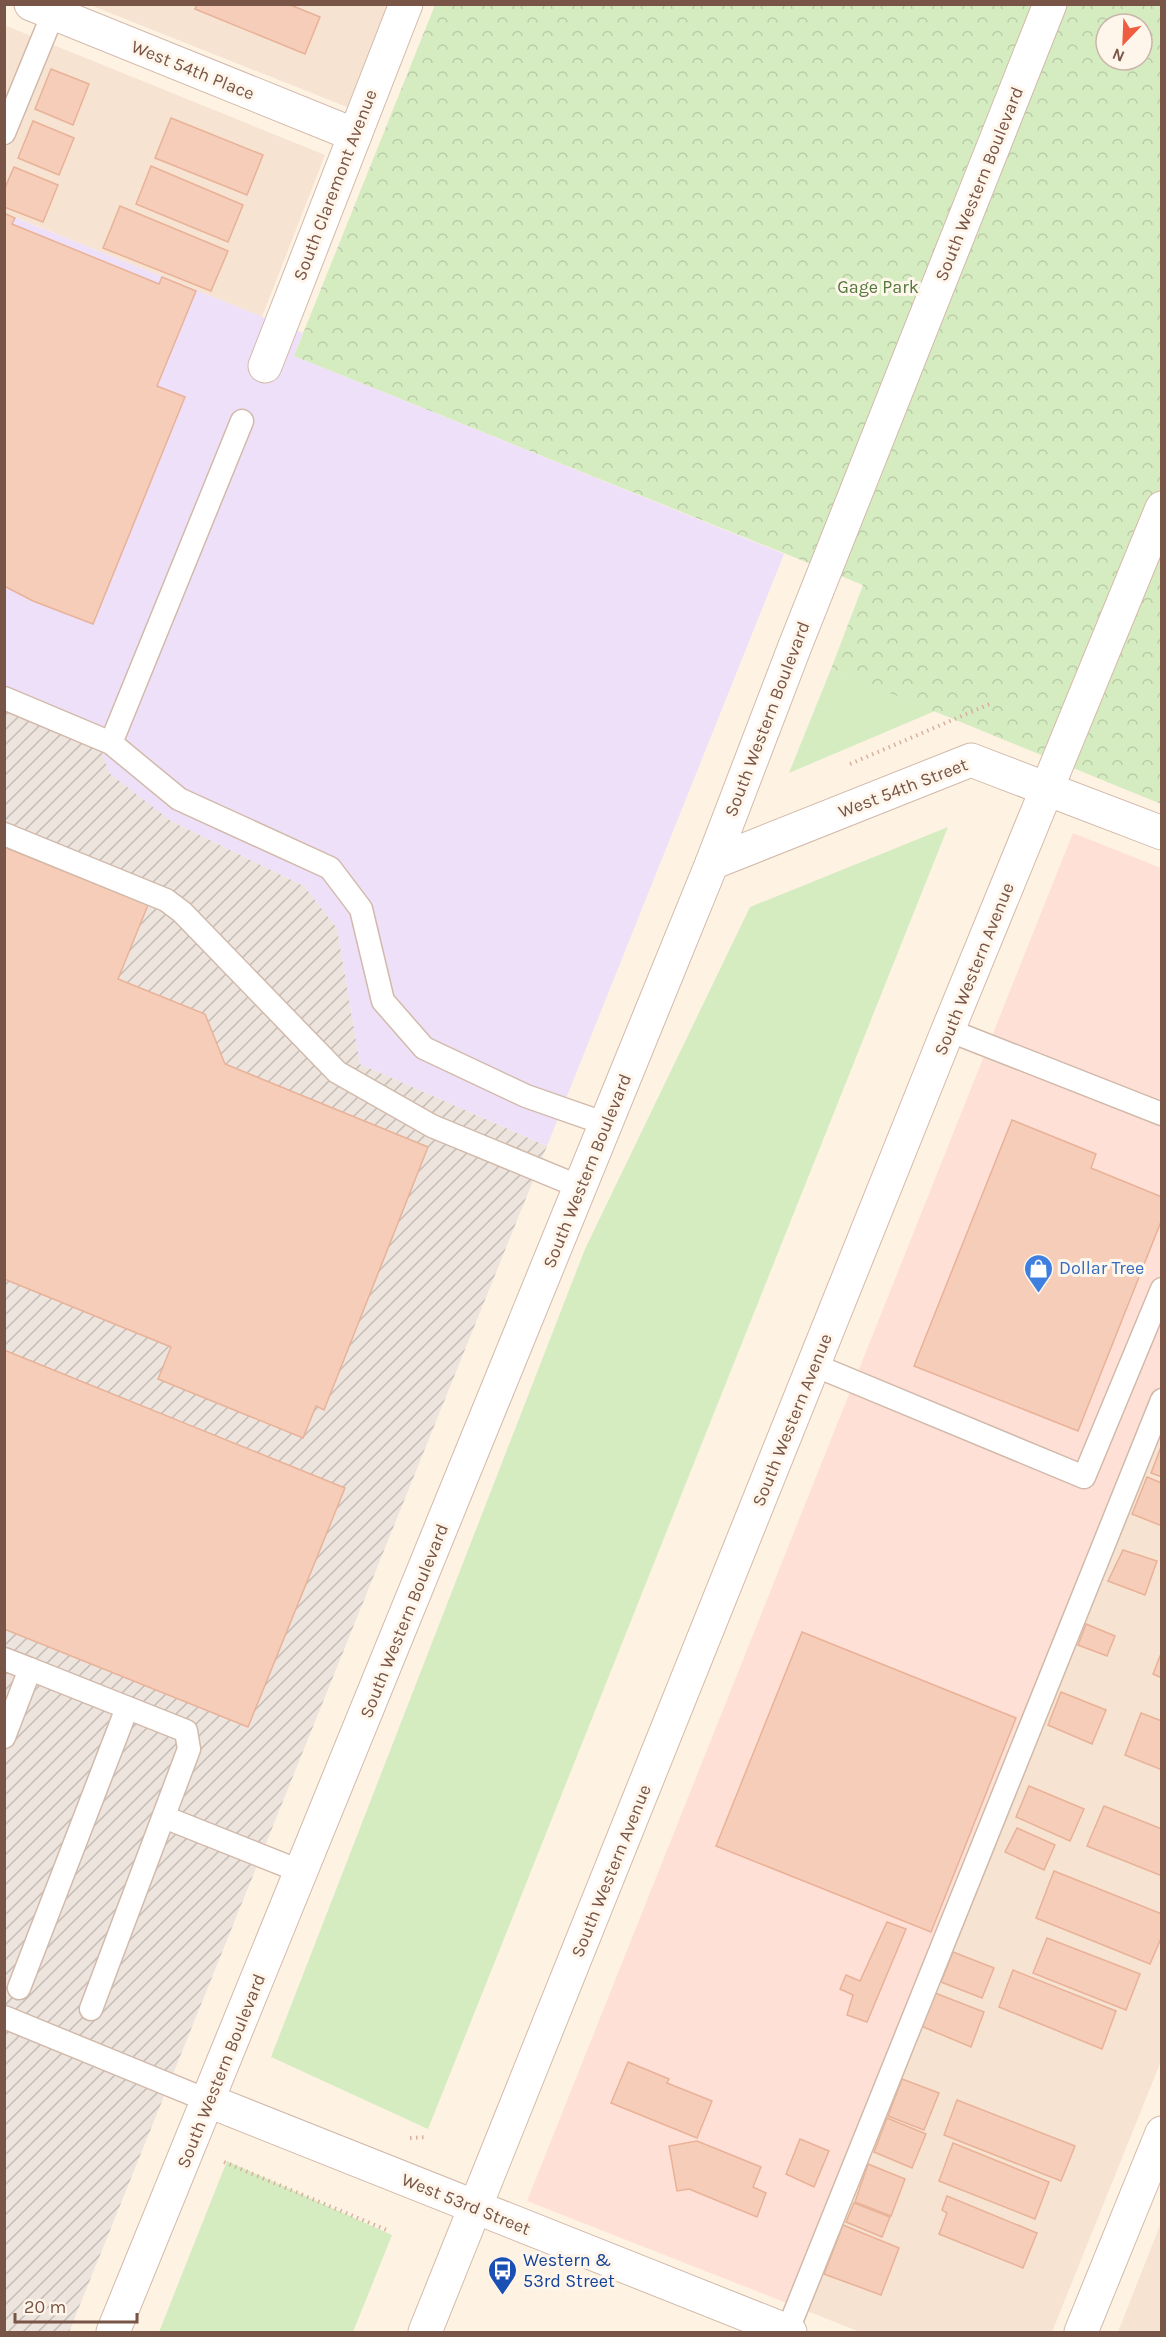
<svg xmlns="http://www.w3.org/2000/svg" width="1166" height="2337" viewBox="0 0 1166 2337" font-family="Karla,sans-serif">
	<style>
		.residential { fill: #f6e3d1 }
		.commercial { fill: #ffe0d6 }
		.industrial { fill: url(#industrial-furrows) }
		.education { fill: #efe0fa }
		.grass { fill: #d5ecc1 }
		.park { fill: url(#park-crowns); fill-rule: evenodd }
		.building { fill: #f5cdb9; stroke: #e9b298; stroke-width: 1.5 }
		.lines { fill: none; stroke-linecap: round; stroke-linejoin: round }
		.service-casing { stroke: #d2baab; stroke-width: 25 }
		.minor-casing { stroke: #d2baab; stroke-width: 35 }
		.tertiary-casing { stroke: #d2baab; stroke-width: 35 }
		.secondary-casing { stroke: #d5baa9; stroke-width: 35 }
		.path { stroke: #dab09c; stroke-width: 4; stroke-dasharray: 1.5 4.5; stroke-linecap: butt }
		.service { stroke: #fff; stroke-width: 22 }
		.minor { stroke: #fff; stroke-width: 33 }
		.tertiary { stroke: #fff; stroke-width: 33 }
		.secondary { stroke: #fff; stroke-width: 33 }
		.labels { text-anchor: middle; stroke-width: 6; stroke-linejoin: round; paint-order: stroke }
		.street-label { font-size: 18px; fill: #785547; stroke: #fff6eb }
		.park-label { font-size: 18px; fill: #52793c; stroke: #fff6eb }
		.shop-label { font-size: 18px; fill: #366cbe; stroke: #fff6eb; text-anchor: start }
		.transit-label { font-size: 18px; fill: #164399; stroke: #fff6eb; text-anchor: start }
	</style>
	<defs>
		<pattern id="industrial-furrows" width="10" height="10" patternUnits="userSpaceOnUse" patternTransform="scale(1.5)"><rect width="10" height="10" fill="#ede4de"/><path d="M-1 1l2-2M0 10L10 0M9 11l2-2" fill="none" stroke="#c5bcb6"/></pattern>
		<pattern id="park-crowns" width="20" height="18" patternUnits="userSpaceOnUse" patternTransform="scale(1.5)"><rect width="20" height="18" fill="#d5ecc1"/><path d="M2 6a3 3 0 1 1 6 0M12 15a3 3 0 1 1 6 0" fill="none" stroke="#bacca7"/></pattern>
	</defs>
	<rect width="100%" height="100%" fill="#fef2e3"/>
	<g class="residential">
		<path d="M 90,5 L 387,5 L 347,107 Z"/>
		<path d="M 4,25 L 325,155 L 262,317 L 5,213 Z"/>
		<path d="M 1161,1400 L 1161,2061 L 1052,2332 L 860,2332 L 797,2307 Z"/>
		<path d="M 1161,2223 L 1161,2332 L 1118,2332 Z"/>
	</g>
	<path class="commercial" d="M 1073,833 L 1161,868 L 1161,1400 L 797,2307 L 527,2201 Z"/>
	<path class="industrial" d="M 4,698 L 97,738 L 171,821 L 304,886 L 337,928 L 360,1064 L 547,1146 L 69,2332 L 4,2332 Z"/>
	<path class="education" d="M 4,213 L 303,333 L 294,356 L 784,554 L 547,1146 L 360,1064 L 337,928 L 304,886 L 171,821 L 109,773 L 97,738 L 5,698 Z"/>
	<g class="grass">
		<path d="M 831,669 L 935,711 L 789,773 Z"/>
		<path d="M 948,827 L 428,2129 L 271,2057 L 585,1249 L 750,907 Z"/>
		<path d="M 227,2161 L 392,2235 L 353,2332 L 159,2332 Z"/>
	</g>
	<path class="park" d="M 435,5 L 1161,5 L 1161,804 L 831,669 L 863,585 L 294,356 ZM 1106,24 L 1142,24 L 1142,60 L 1106,60 Z"/>
	<g class="building">
		<path d="M 197,4 L 288,4 L 320,17 L 305,54 L 195,9 Z"/>
		<path d="M 51,69 L 89,84 L 73,125 L 35,109 Z"/>
		<path d="M 171,118 L 263,155 L 247,195 L 155,158 Z"/>
		<path d="M 33,121 L 74,138 L 59,175 L 18,158 Z"/>
		<path d="M 151,166 L 243,205 L 228,242 L 136,204 Z"/>
		<path d="M 14,167 L 58,185 L 43,222 L 4,207 L 4,190 Z"/>
		<path d="M 120,206 L 228,251 L 211,291 L 103,248 Z"/>
		<path d="M 4,213 L 15,218 L 12,224 L 159,284 L 162,277 L 196,291 L 157,386 L 185,397 L 93,624 L 33,601 L 4,586 Z"/>
		<path d="M 4,847 L 148,905 L 118,979 L 205,1014 L 225,1064 L 428,1147 L 324,1410 L 316,1406 L 303,1438 L 158,1379 L 171,1347 L 4,1279 Z"/>
		<path d="M 1012,1120 L 1096,1154 L 1091,1168 L 1162,1197 L 1162,1219 L 1078,1431 L 914,1366 Z"/>
		<path d="M 4,1350 L 345,1488 L 248,1727 L 4,1629 Z"/>
		<path d="M 1161,1447 L 1162,1447 L 1162,1477 L 1151,1473 Z"/>
		<path d="M 1147,1477 L 1162,1483 L 1162,1526 L 1132,1514 Z"/>
		<path d="M 1123,1550 L 1157,1561 L 1145,1595 L 1108,1581 Z"/>
		<path d="M 1086,1624 L 1115,1636 L 1107,1656 L 1078,1645 Z"/>
		<path d="M 802,1632 L 1016,1718 L 931,1932 L 716,1846 Z"/>
		<path d="M 1162,1651 L 1162,1678 L 1153,1674 Z"/>
		<path d="M 1061,1692 L 1106,1710 L 1092,1744 L 1048,1725 Z"/>
		<path d="M 1141,1713 L 1162,1721 L 1162,1770 L 1125,1755 Z"/>
		<path d="M 1029,1786 L 1084,1809 L 1070,1841 L 1016,1817 Z"/>
		<path d="M 1104,1806 L 1162,1829 L 1162,1876 L 1087,1846 Z"/>
		<path d="M 1017,1828 L 1055,1845 L 1044,1870 L 1005,1852 Z"/>
		<path d="M 1054,1871 L 1162,1914 L 1162,1936 L 1150,1964 L 1036,1918 Z"/>
		<path d="M 887,1922 L 906,1929 L 867,2022 L 847,2015 L 853,1995 L 840,1989 L 846,1975 L 860,1981 Z"/>
		<path d="M 1047,1938 L 1140,1974 L 1126,2010 L 1033,1973 Z"/>
		<path d="M 953,1952 L 994,1968 L 982,1998 L 941,1982 Z"/>
		<path d="M 1013,1970 L 1116,2011 L 1102,2049 L 999,2007 Z"/>
		<path d="M 935,1993 L 984,2012 L 971,2047 L 921,2026 Z"/>
		<path d="M 628,2062 L 669,2079 L 667,2083 L 712,2101 L 697,2138 L 611,2103 Z"/>
		<path d="M 902,2079 L 939,2093 L 924,2130 L 888,2116 Z"/>
		<path d="M 957,2100 L 1075,2146 L 1061,2181 L 944,2135 Z"/>
		<path d="M 887,2118 L 926,2134 L 912,2168 L 874,2152 Z"/>
		<path d="M 800,2139 L 829,2151 L 814,2187 L 786,2174 Z"/>
		<path d="M 697,2141 L 761,2167 L 753,2187 L 766,2193 L 757,2217 L 689,2189 L 677,2191 L 669,2146 Z"/>
		<path d="M 953,2143 L 1049,2182 L 1035,2219 L 939,2181 Z"/>
		<path d="M 868,2164 L 905,2179 L 891,2216 L 855,2202 Z"/>
		<path d="M 947,2196 L 1037,2233 L 1023,2268 L 939,2234 L 947,2213 L 942,2210 Z"/>
		<path d="M 854,2203 L 890,2217 L 882,2237 L 846,2222 Z"/>
		<path d="M 843,2225 L 899,2248 L 881,2295 L 824,2274 Z"/>
	</g>
	<g class="lines">
		<defs>
			<g id="service">
				<path d="M 4,133 L 57,4"/>
				<path d="M 4,698 L 111,743 L 179,799 L 330,868 L 361,909 L 383,1001 L 424,1048 L 526,1096 L 606,1124"/>
				<path d="M 111,743 L 242,421"/>
				<path d="M 4,834 L 166,900 L 182,912 L 337,1072 L 432,1126 L 580,1187"/>
				<path d="M 948,1030 L 1162,1114"/>
				<path d="M 814,1365 L 1084,1477 L 1162,1289"/>
				<path d="M 4,1659 L 30,1669"/>
				<path d="M 4,1737 L 30,1669 L 186,1731 L 189,1749 L 91,2009"/>
				<path d="M 164,1817 L 302,1872"/>
				<path d="M 19,1988 L 127,1708"/>
				<path d="M 4,2017 L 209,2101"/>
				<path d="M 787,2332 L 1162,1400"/>
			</g>
			<g id="minor">
				<path d="M 31,4 L 355,135"/>
				<path d="M 265,366 L 406,4"/>
				<path d="M 712,863 L 971,760 L 1162,833"/>
				<path d="M 209,2101 L 790,2332"/>
				<path d="M 1081,2332 L 1162,2133"/>
			</g>
			<path id="tertiary" d="M 113,2332 L 712,863 L 795,646 L 1050,4"/>
			<path id="secondary" d="M 425,2332 L 948,1030 L 1162,508"/>
		</defs>
		<use href="#service" class="service-casing"/>
		<use href="#minor" class="minor-casing"/>
		<use href="#tertiary" class="tertiary-casing"/>
		<use href="#secondary" class="secondary-casing"/>
		<g class="path">
			<path d="M 850,764 L 992,703"/>
			<path d="M 410,2138 L 427,2137"/>
			<path d="M 224,2162 L 389,2231"/>
		</g>
		<use href="#service" class="service"/>
		<use href="#minor" class="minor"/>
		<use href="#tertiary" class="tertiary"/>
		<use href="#secondary" class="secondary"/>
	</g>
	<defs>
		<symbol id="shop-pin" viewBox="-11 -11 22 30"><path d="M0 17L-7.5 6A9.5 9.5 0 1 1 7.5 6Z" fill="#3f7fe0" stroke="#fff6eb"/><path d="M-5-2.5h2.3a2.7 3.5 0 0 1 5.4 0H5L5.5 6h-11ZM-1.5-2.5h3a1.5 2.3 0 0 0-3 0Z" fill="#fff"/></symbol>
		<symbol id="bus-pin" viewBox="-11 -11 22 30"><path d="M0 17L-7.5 6A9.5 9.5 0 1 1 7.5 6Z" fill="#1a4fb4" stroke="#fff6eb"/><path d="M-5-6H5V4H4V6H2V4H-2V6H-4V4H-5ZM-3.5-4V0h7V-4ZM-3.5 1.2v1.5H-2V1.2ZM2 1.2v1.5H3.5V1.2Z" fill="#fff"/></symbol>
	</defs>
	<g fill-rule="evenodd">
		<use href="#shop-pin" x="1022" y="1252" width="33" height="45"/>
		<use href="#bus-pin" x="486" y="2254" width="33" height="45"/>
	</g>
	<g class="labels">
		<g class="street-label">
			<text transform="translate(193 70) rotate(22)" y="6">West 54th Place</text>
			<text transform="translate(979 184) rotate(-68)" y="6">South Western Boulevard</text>
			<text transform="translate(335 185) rotate(-69)" y="6">South Claremont Avenue</text>
			<text transform="translate(767 719) rotate(-69)" y="6">South Western Boulevard</text>
			<text transform="translate(903 788) rotate(-21)" y="6">West 54th Street</text>
			<text transform="translate(974 969) rotate(-68)" y="6">South Western Avenue</text>
			<text transform="translate(587 1171) rotate(-68)" y="6">South Western Boulevard</text>
			<text transform="translate(792 1420) rotate(-68)" y="6">South Western Avenue</text>
			<text transform="translate(404 1621) rotate(-68)" y="6">South Western Boulevard</text>
			<text transform="translate(611 1871) rotate(-68)" y="6">South Western Avenue</text>
			<text transform="translate(221 2071) rotate(-68)" y="6">South Western Boulevard</text>
			<text transform="translate(466 2204) rotate(22)" y="6">West 53rd Street</text>
		</g>
		<g class="park-label">
			<text x="878" y="293">Gage Park</text>
		</g>
		<g class="shop-label">
			<text x="1059" y="1274">Dollar Tree</text>
		</g>
		<g class="transit-label">
			<text x="523" y="2266">Western &amp;<tspan x="523" dy="21">53rd Street</tspan></text>
		</g>
	</g>
	<rect width="1166" height="2337" fill="none" stroke="#785547" stroke-width="12"/>
	<g transform="translate(1124 42) rotate(203)"><circle r="28" fill="#fff6eb" stroke="#c9b6a9" stroke-width="1.5"/>
	<path d="M0-4.5L10 22L0 15L-10 22Z" fill="#f05c40"/>
	<text y="-9" font-size="16" font-weight="bold" text-anchor="middle" fill="#785547">N</text>
	</g>
	<path d="M15 2313v9h122v-9" fill="none" stroke="#785547" stroke-width="3"/>
	<text x="24" y="2313" font-size="18" fill="#785547" stroke="#fff6eb" stroke-width="4.5" paint-order="stroke">20 m</text>
</svg>
